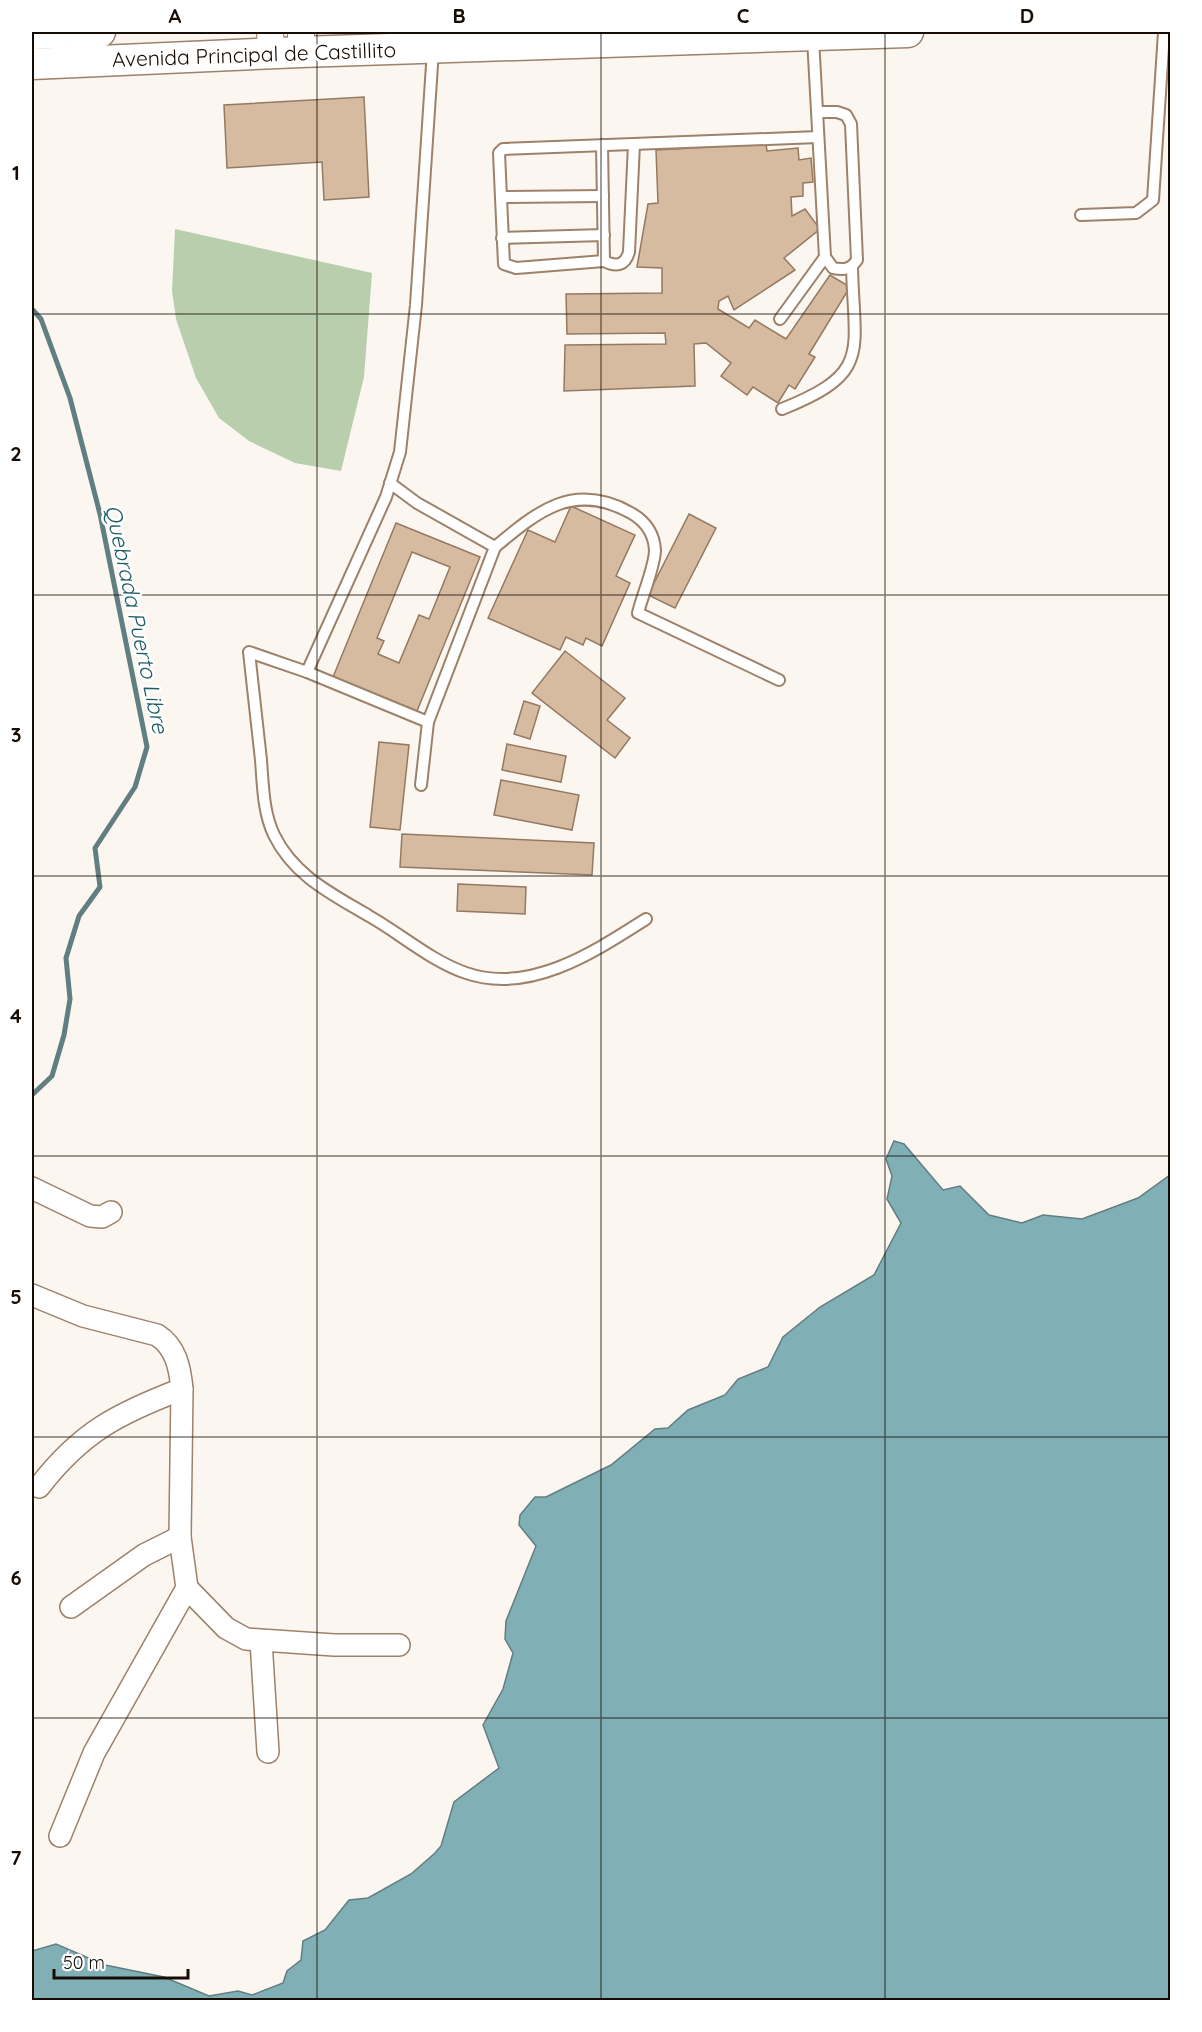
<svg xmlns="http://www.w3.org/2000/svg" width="1202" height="2032" viewBox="0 0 1202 2032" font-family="Quicksand,sans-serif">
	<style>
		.green { fill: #b9cead }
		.water { fill: #81afb6; stroke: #617e81; stroke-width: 1.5 }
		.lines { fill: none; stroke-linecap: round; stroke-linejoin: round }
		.stream { stroke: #617e81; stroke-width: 5 }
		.building { fill: #d7bba1; stroke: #947961; stroke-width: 1.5; fill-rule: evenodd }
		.service-casing { stroke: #9d8269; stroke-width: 14 }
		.minor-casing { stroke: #9d8269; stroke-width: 24 }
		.tertiary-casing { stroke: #9d8269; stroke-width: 28 }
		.secondary-casing { stroke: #9d8269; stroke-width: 33 }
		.service { stroke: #fff; stroke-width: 10 }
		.minor { stroke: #fff; stroke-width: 21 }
		.tertiary { stroke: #fff; stroke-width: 26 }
		.secondary { stroke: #fff; stroke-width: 30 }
		.grid { fill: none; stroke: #160c04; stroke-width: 1.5; stroke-opacity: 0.55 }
		.labels { text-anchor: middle; stroke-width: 5; stroke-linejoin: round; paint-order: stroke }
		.street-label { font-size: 21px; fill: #160c04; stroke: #fff }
		.water-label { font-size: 22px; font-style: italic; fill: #1d5d65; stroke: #fff }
		.neatline { fill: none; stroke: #160c04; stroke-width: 2 }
		.grid-label { font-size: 20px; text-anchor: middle; font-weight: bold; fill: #160c04 }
	</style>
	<rect width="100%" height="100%" fill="#fcf6f1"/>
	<path class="green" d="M 175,229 L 372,273 L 364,377 L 341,471 L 295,463 L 249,441 L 219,418 L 196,378 L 176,319 L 172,291 Z"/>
	<path class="water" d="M 894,1141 L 904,1144 L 943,1190 L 960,1186 L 989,1215 L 1022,1223 L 1043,1215 L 1082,1219 L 1138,1198 L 1170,1175 L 1170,2000 L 32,2000 L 32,1951 L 56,1944 L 105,1965 L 164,1977 L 209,1996 L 238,1991 L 252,1995 L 283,1983 L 287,1971 L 301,1960 L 303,1941 L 325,1930 L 349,1900 L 368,1898 L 411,1874 L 435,1853 L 441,1846 L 454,1802 L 499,1768 L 483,1725 L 503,1689 L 513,1653 L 505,1639 L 506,1621 L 536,1546 L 519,1525 L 520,1515 L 535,1497 L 546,1497 L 611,1465 L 655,1429 L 668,1428 L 688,1410 L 725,1395 L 738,1379 L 768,1367 L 783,1337 L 820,1307 L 874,1275 L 901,1223 L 887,1199 L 892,1176 L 886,1159 Z"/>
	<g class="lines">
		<path class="stream" d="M 32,309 L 41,319 L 70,398 L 100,514 L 147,747 L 135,787 L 95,848 L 100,887 L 79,916 L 66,958 L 70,999 L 64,1035 L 52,1076 L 32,1095"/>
	</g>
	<g class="building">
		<path d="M 364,97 L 369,197 L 324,200 L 322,162 L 227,168 L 224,105 Z"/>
		<path d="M 766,144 L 767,151 L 798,148 L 799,160 L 811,158 L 813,182 L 803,183 L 803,196 L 791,197 L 792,216 L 805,209 L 820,229 L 784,258 L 795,270 L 734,310 L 728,296 L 719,301 L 718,309 L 749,328 L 755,320 L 786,339 L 830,275 L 850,287 L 809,354 L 815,357 L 795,389 L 789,385 L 778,403 L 753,387 L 747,395 L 721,376 L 731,363 L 706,343 L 694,344 L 695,386 L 564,391 L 565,345 L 666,344 L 665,333 L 567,334 L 566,294 L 662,293 L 662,268 L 637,267 L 648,204 L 658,203 L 656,150 Z"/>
		<path d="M 571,506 L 635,535 L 616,576 L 630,583 L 602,646 L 586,638 L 583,645 L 566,637 L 560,650 L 488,618 L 528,530 L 555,542 Z"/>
		<path d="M 689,514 L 716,528 L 675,608 L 648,595 Z"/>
		<path d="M 396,523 L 480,557 L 417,711 L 333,677 ZM 412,552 L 450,567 L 429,619 L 419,615 L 399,663 L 378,654 L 384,641 L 377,638 Z"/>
		<path d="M 565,651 L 625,698 L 607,720 L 630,738 L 615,758 L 532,693 Z"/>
		<path d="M 524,701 L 540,706 L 530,739 L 514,734 Z"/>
		<path d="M 379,742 L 409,745 L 400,830 L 370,827 Z"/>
		<path d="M 507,744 L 566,756 L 561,782 L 502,770 Z"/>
		<path d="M 501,780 L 579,795 L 572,830 L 494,815 Z"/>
		<path d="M 402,834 L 594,843 L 592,875 L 400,867 Z"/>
		<path d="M 458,884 L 526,887 L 525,914 L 457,911 Z"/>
	</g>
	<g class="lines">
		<defs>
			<g id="service">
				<path d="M 813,38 L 825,257 L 833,268 C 844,270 850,270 857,260 L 851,124 L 846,115 L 837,112 L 817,112"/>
				<path d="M 602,145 L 604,261 C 616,267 625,266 629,252 L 634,144"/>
				<path d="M 501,197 L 603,196"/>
				<path d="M 1081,215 L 1136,213 L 1153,200 L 1164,32"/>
				<path d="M 502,238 L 604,235"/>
				<path d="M 604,261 L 516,268 L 504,264 L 499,153 L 503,149 L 818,137"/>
				<path d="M 780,319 L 825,257"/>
				<path d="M 782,409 C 872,373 854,353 852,267"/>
				<path d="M 390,483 L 417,503 L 495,547 L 428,722 L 421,785"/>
				<path d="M 495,547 C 538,511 574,481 631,513 C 645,521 654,533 655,550 C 655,566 642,596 638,613 L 779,680"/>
				<path d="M 307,672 L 249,652 C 253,688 257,724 261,760 C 263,785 263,812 274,835 C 294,876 332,894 369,916 C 401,934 431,961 466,973 C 530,995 594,952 646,919"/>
				<path d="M 428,722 L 307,672 L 386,497 L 400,452 L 416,305 L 433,50"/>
			</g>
			<g id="minor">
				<path d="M 32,1188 L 90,1216 L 102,1217 L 111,1212"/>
				<path d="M 32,1295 L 83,1316 L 157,1335 C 176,1347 180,1368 182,1389 L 180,1537 L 187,1588 L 94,1753 L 60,1836"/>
				<path d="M 39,1487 C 81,1432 119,1413 182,1389"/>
				<path d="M 187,1588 L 226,1628 L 246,1639 L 334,1645 L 399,1645"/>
				<path d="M 71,1607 L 144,1555 L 180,1537"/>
				<path d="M 261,1641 L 268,1752"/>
			</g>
			<g id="tertiary">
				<path d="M 270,32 L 271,53"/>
				<path d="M 301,32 L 301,52"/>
			</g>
			<g id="secondary">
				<path d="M 32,34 L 100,32"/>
				<path d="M 32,64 L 301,52 L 908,32"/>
			</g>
		</defs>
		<use href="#service" class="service-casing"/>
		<use href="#minor" class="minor-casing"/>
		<use href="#tertiary" class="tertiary-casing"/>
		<use href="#secondary" class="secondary-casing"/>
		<use href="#service" class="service"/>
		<use href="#minor" class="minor"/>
		<use href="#tertiary" class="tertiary"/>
		<use href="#secondary" class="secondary"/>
	</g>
	<path class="grid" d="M 317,32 L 317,2000M 601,32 L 601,2000M 885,32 L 885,2000M 32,314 L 1170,314M 32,595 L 1170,595M 32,876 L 1170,876M 32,1156 L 1170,1156M 32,1437 L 1170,1437M 32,1718 L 1170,1718"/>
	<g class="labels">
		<g class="street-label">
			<text transform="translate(254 55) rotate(-2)" y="7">Avenida Principal de Castillito</text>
		</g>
		<g class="water-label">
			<text transform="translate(137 619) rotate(78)" y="8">Quebrada Puerto Libre</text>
		</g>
	</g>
	<rect width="1202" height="2032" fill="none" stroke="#ffffff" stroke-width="66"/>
	<path d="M54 1969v9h134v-9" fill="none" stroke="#160c04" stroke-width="3"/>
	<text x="63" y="1969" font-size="18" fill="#160c04" stroke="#ffffff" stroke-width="4.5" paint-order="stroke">50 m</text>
	<rect x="33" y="33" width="1136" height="1966" class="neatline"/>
	<g class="grid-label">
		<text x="175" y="23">A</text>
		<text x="459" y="23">B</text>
		<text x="743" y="23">C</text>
		<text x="1027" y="23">D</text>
		<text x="16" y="180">1</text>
		<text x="16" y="461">2</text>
		<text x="16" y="742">3</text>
		<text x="16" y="1023">4</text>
		<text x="16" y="1304">5</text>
		<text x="16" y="1585">6</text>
		<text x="16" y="1865">7</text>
	</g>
</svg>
